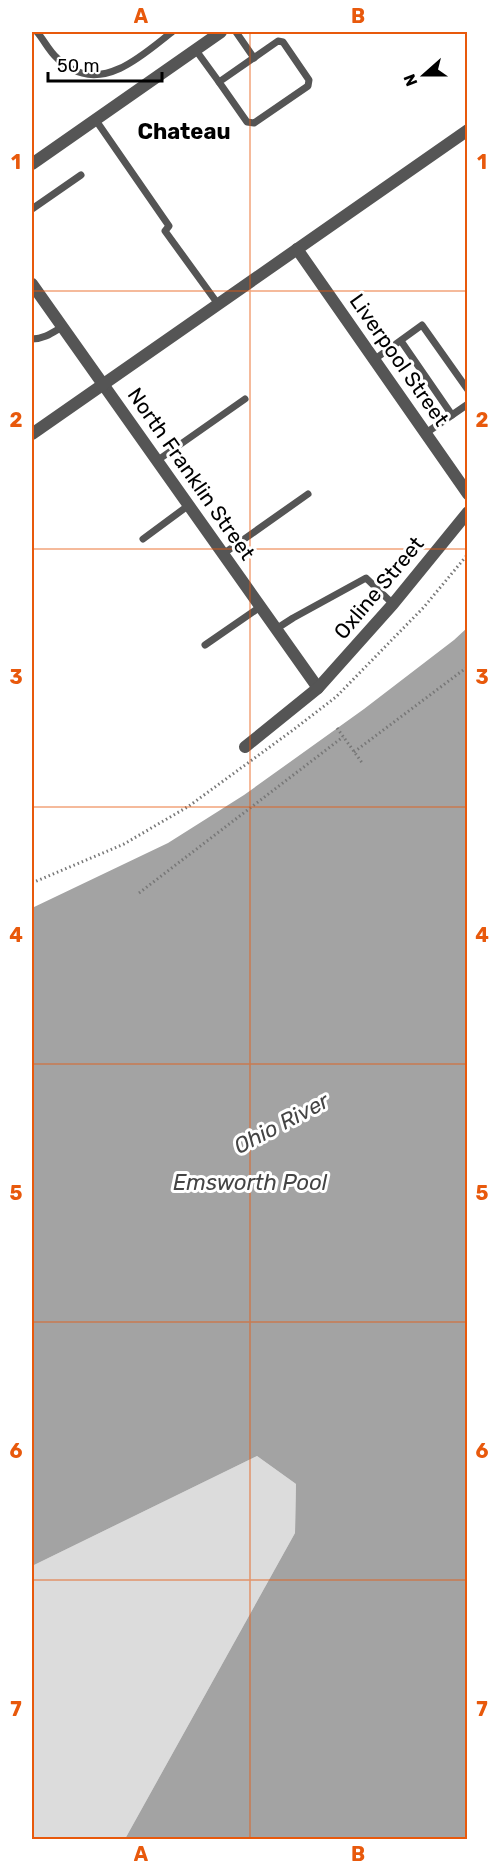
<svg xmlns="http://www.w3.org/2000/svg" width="499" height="1871" viewBox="0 0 499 1871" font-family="Rubik,sans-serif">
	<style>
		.green { fill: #dcdcdc }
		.water { fill: #a3a3a3 }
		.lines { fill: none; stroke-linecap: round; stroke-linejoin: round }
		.path { stroke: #777; stroke-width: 3; stroke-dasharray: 1.5 3; stroke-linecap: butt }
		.lane { stroke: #555; stroke-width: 7 }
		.street { stroke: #555; stroke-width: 12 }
		.grid { fill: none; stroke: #e8590c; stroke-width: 1.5; stroke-opacity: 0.55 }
		.labels { text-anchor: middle; stroke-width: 6; stroke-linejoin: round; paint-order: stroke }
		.street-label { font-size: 21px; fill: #000; stroke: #fff }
		.neighbourhood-label { font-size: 22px; font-weight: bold; fill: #000; stroke: #fff }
		.water-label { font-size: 22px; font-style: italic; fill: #444; stroke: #fff }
		.neatline { fill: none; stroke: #e8590c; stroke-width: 2 }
		.grid-label { font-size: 20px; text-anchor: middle; font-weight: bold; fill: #e8590c }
	</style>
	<rect width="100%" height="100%" fill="#fff"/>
	<path class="green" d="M 257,1456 L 296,1484 L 295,1533 L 125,1839 L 32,1840 L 32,1566 Z"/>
	<path class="water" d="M 467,628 L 467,1839 L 125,1839 L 295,1533 L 296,1484 L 257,1456 L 32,1566 L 32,908 L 168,843 L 244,795 L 364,709 L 454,640 Z"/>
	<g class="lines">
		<g class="path">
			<path d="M 337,728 L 363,764"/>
			<path d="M 354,752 L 466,668"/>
			<path d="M 32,883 L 124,844 L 189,806 L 293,730 L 336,697 L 424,607 L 468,554"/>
			<path d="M 139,893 L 343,737"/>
		</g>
		<g class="lane">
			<path d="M 37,32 C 44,40 49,51 57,58 C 61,63 67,66 72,69 C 108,89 146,52 172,32"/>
			<path d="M 236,32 L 254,58"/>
			<path d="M 278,41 L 283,42 L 309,80 L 308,86 L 254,123 L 247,122 L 219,82 Z"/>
			<path d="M 195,49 L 219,82"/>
			<path d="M 95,119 L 169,226 L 165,231 L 218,304"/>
			<path d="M 32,209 L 81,175"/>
			<path d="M 32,339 C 44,339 52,333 62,327"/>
			<path d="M 401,341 L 452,415"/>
			<path d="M 375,359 L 422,325 L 468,390"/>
			<path d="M 426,433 L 468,404"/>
			<path d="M 158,460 L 245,399"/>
			<path d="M 143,539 L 189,505"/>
			<path d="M 223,554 L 308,494"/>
			<path d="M 276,629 L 293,618 L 366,578 L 393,604"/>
			<path d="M 205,645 L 260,607"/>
		</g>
		<g class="street">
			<path d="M 32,164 L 221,32"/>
			<path d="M 297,249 L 468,494"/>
			<path d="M 32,284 L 318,688"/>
			<path d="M 32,434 L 468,130"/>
			<path d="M 245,747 L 318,688 L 393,604 L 468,512"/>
		</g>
	</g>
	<path class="grid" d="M 250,32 L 250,1840M 32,291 L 468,291M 32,549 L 468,549M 32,807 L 468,807M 32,1064 L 468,1064M 32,1322 L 468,1322M 32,1580 L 468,1580"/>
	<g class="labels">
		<g class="street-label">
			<text transform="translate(399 360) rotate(55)" y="7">Liverpool Street</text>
			<text transform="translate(191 474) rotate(55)" y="7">North Franklin Street</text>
			<text transform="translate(379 588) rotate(-50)" y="7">Oxline Street</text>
		</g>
		<g class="neighbourhood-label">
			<text x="184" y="139">Chateau</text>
		</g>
		<g class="water-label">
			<text transform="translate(281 1123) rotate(-28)" y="8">Ohio River</text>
			<text x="250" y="1190">Emsworth Pool</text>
		</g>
	</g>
	<rect width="499" height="1871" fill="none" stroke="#ffffff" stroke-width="66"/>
	<g transform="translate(424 75) rotate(249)" stroke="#ffffff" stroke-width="4.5" paint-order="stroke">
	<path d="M0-4.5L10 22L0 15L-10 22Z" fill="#000000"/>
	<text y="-9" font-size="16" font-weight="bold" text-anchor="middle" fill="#000000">N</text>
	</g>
	<path d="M48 72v9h114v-9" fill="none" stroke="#000000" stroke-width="3"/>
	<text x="57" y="72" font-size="18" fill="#000000" stroke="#ffffff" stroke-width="4.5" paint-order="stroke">50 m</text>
	<rect x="33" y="33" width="433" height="1805" class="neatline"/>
	<g class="grid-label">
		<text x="141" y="23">A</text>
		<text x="358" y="23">B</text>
		<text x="16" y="169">1</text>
		<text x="482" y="169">1</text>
		<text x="16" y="427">2</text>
		<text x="482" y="427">2</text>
		<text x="16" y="684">3</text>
		<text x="482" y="684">3</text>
		<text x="16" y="942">4</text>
		<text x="482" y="942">4</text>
		<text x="16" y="1200">5</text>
		<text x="482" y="1200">5</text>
		<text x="16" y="1458">6</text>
		<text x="482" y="1458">6</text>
		<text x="16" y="1716">7</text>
		<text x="482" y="1716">7</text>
		<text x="141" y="1861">A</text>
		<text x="358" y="1861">B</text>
	</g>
</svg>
